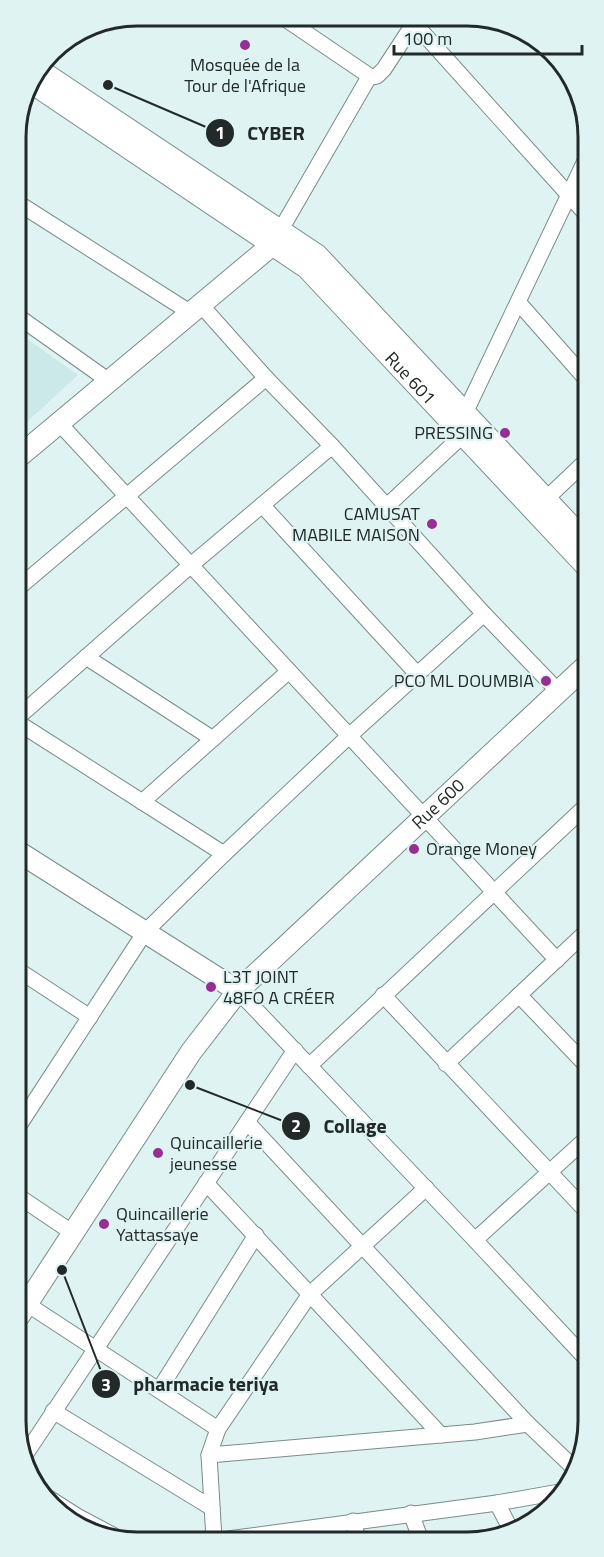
<svg xmlns="http://www.w3.org/2000/svg" width="604" height="1557" viewBox="0 0 604 1557" font-family="'Titillium Web',sans-serif">
	<style>
		.built { fill: #cbeae7 }
		.lines { fill: none; stroke-linecap: round; stroke-linejoin: round }
		.street-casing { stroke: #798c8a; stroke-width: 17 }
		.secondary-casing { stroke: #798c8a; stroke-width: 23 }
		.street { stroke: #fff; stroke-width: 15 }
		.secondary { stroke: #fff; stroke-width: 21 }
		.poi-dot { fill: #962f93; stroke: #dff4f2; stroke-width: 2 }
		.labels { text-anchor: middle; stroke-width: 4.5; stroke-linejoin: round; paint-order: stroke }
		.poi-label { font-size: 18px; fill: #222a29; stroke: #dff4f2; text-anchor: start }
		.street-label { font-size: 18px; fill: #222a29; stroke: #dff4f2 }
		.rim { fill: none; stroke: #222a29; stroke-width: 3 }
		.leader { fill: none; stroke: #222a29; stroke-width: 2 }
		.callout-dot { fill: #222a29; stroke: #dff4f2; stroke-width: 2 }
		.mark-label { font-size: 18px; text-anchor: middle; font-weight: bold; fill: #fff }
		.callout-label { font-size: 20px; text-anchor: middle; font-weight: bold; fill: #222a29; stroke: #dff4f2; stroke-width: 4.5; stroke-linejoin: round; paint-order: stroke }
	</style>
	<rect width="100%" height="100%" fill="#dff4f2"/>
	<path class="built" d="M 16,331 L 78,375 L 16,432 Z"/>
	<g class="lines">
		<defs>
			<g id="street">
				<path d="M 281,16 L 371,77 L 377,76 L 384,69 L 418,17"/>
				<path d="M 414,23 L 585,213"/>
				<path d="M 15,201 L 191,313"/>
				<path d="M 276,238 L 369,77"/>
				<path d="M 518,302 L 586,379"/>
				<path d="M 201,305 L 266,378 L 332,446 L 484,614 L 559,692"/>
				<path d="M 16,315 L 109,381"/>
				<path d="M 465,413 L 585,161"/>
				<path d="M 59,423 L 557,960"/>
				<path d="M 546,499 L 586,461"/>
				<path d="M 262,505 L 418,675"/>
				<path d="M 387,506 L 463,435"/>
				<path d="M 17,589 L 266,378"/>
				<path d="M 86,657 L 213,739"/>
				<path d="M 17,718 L 191,565 L 332,446"/>
				<path d="M 17,722 L 224,854"/>
				<path d="M 142,802 L 289,671"/>
				<path d="M 18,970 L 90,1017"/>
				<path d="M 238,991 L 475,1240 L 589,1362"/>
				<path d="M 383,995 L 588,1213"/>
				<path d="M 519,995 L 588,1067"/>
				<path d="M 446,1064 L 587,931"/>
				<path d="M 309,1066 L 587,805"/>
				<path d="M 247,1122 L 528,1424 L 574,1468"/>
				<path d="M 18,1127 L 145,932 L 224,854 L 349,736 L 484,614"/>
				<path d="M 206,1183 L 441,1435"/>
				<path d="M 18,1196 L 73,1233"/>
				<path d="M 475,1240 L 588,1137"/>
				<path d="M 27,1304 L 218,1429"/>
				<path d="M 159,1390 L 256,1235"/>
				<path d="M 53,1411 L 212,1508"/>
				<path d="M 209,1455 L 475,1432 L 528,1424"/>
				<path d="M 23,1458 L 295,1050"/>
				<path d="M 44,1495 L 77,1516 L 122,1540"/>
				<path d="M 497,1503 L 511,1530"/>
				<path d="M 411,1513 L 420,1538"/>
				<path d="M 353,1521 L 358,1539"/>
				<path d="M 214,1539 L 209,1455 L 218,1429 L 310,1294 L 426,1188"/>
				<path d="M 228,1539 L 497,1503 L 565,1491"/>
			</g>
			<g id="secondary">
				<path d="M 38,69 L 317,255 L 586,542"/>
				<path id="s1" d="M 29,81 L 307,268 L 586,566"/>
				<path d="M 16,459 L 272,245"/>
				<path d="M 17,851 L 238,991"/>
				<path id="s2" d="M 19,1316 L 191,1052 L 238,991 L 587,665"/>
			</g>
		</defs>
		<use href="#street" class="street-casing"/>
		<use href="#secondary" class="secondary-casing"/>
		<use href="#street" class="street"/>
		<use href="#secondary" class="secondary"/>
	</g>
	<g class="poi-dot">
		<circle cx="245" cy="45" r="6"/>
		<circle cx="505" cy="433" r="6"/>
		<circle cx="432" cy="524" r="6"/>
		<circle cx="546" cy="681" r="6"/>
		<circle cx="414" cy="849" r="6"/>
		<circle cx="211" cy="987" r="6"/>
		<circle cx="158" cy="1153" r="6"/>
		<circle cx="104" cy="1224" r="6"/>
	</g>
	<g class="labels">
		<g class="poi-label">
			<text x="245" y="71" text-anchor="middle">Mosquée de la<tspan x="245" dy="21">Tour de l'Afrique</tspan></text>
			<text x="493" y="439" text-anchor="end">PRESSING</text>
			<text x="420" y="520" text-anchor="end">CAMUSAT<tspan x="420" dy="21">MABILE MAISON</tspan></text>
			<text x="534" y="687" text-anchor="end">PCO ML DOUMBIA</text>
			<text x="426" y="855">Orange Money</text>
			<text x="223" y="983">L3T JOINT<tspan x="223" dy="21">48FO A CRÉER</tspan></text>
			<text x="170" y="1149">Quincaillerie<tspan x="170" dy="21">jeunesse</tspan></text>
			<text x="116" y="1220">Quincaillerie<tspan x="116" dy="21">Yattassaye</tspan></text>
		</g>
		<g class="street-label">
			<text dy="6" stroke="none"><textPath href="#s1" startOffset="486">Rue 601</textPath></text>
			<text dy="6" stroke="none"><textPath href="#s2" startOffset="666">Rue 600</textPath></text>
		</g>
	</g>
	<path d="M0 0H604V1557H0ZM137 26H467A111 111 0 0 1 578 137V1421A111 111 0 0 1 467 1532H137A111 111 0 0 1 26 1421V137A111 111 0 0 1 137 26Z" fill="#dff4f2" fill-rule="evenodd"/>
	<path class="rim" d="M137 26H467A111 111 0 0 1 578 137V1421A111 111 0 0 1 467 1532H137A111 111 0 0 1 26 1421V137A111 111 0 0 1 137 26Z"/>
	<path class="leader" d="M108 85L220 133M190 1085L296 1126M62 1270L106 1384"/>
	<g class="callout-dot">
		<circle cx="108" cy="85" r="6"/>
		<circle cx="190" cy="1085" r="6"/>
		<circle cx="62" cy="1270" r="6"/>
		<circle cx="220" cy="133" r="15"/>
		<circle cx="296" cy="1126" r="15"/>
		<circle cx="106" cy="1384" r="15"/>
	</g>
	<g class="mark-label">
		<text x="220" y="139">1</text>
		<text x="296" y="1132">2</text>
		<text x="106" y="1391">3</text>
	</g>
	<g class="callout-label">
		<text x="276" y="140">CYBER</text>
		<text x="355" y="1133">Collage</text>
		<text x="206" y="1391">pharmacie teriya</text>
	</g>
	<path d="M394 45v9h188v-9" fill="none" stroke="#222a29" stroke-width="3"/>
	<text x="403" y="45" font-size="18" fill="#222a29" stroke="#dff4f2" stroke-width="4.5" paint-order="stroke">100 m</text>
</svg>
